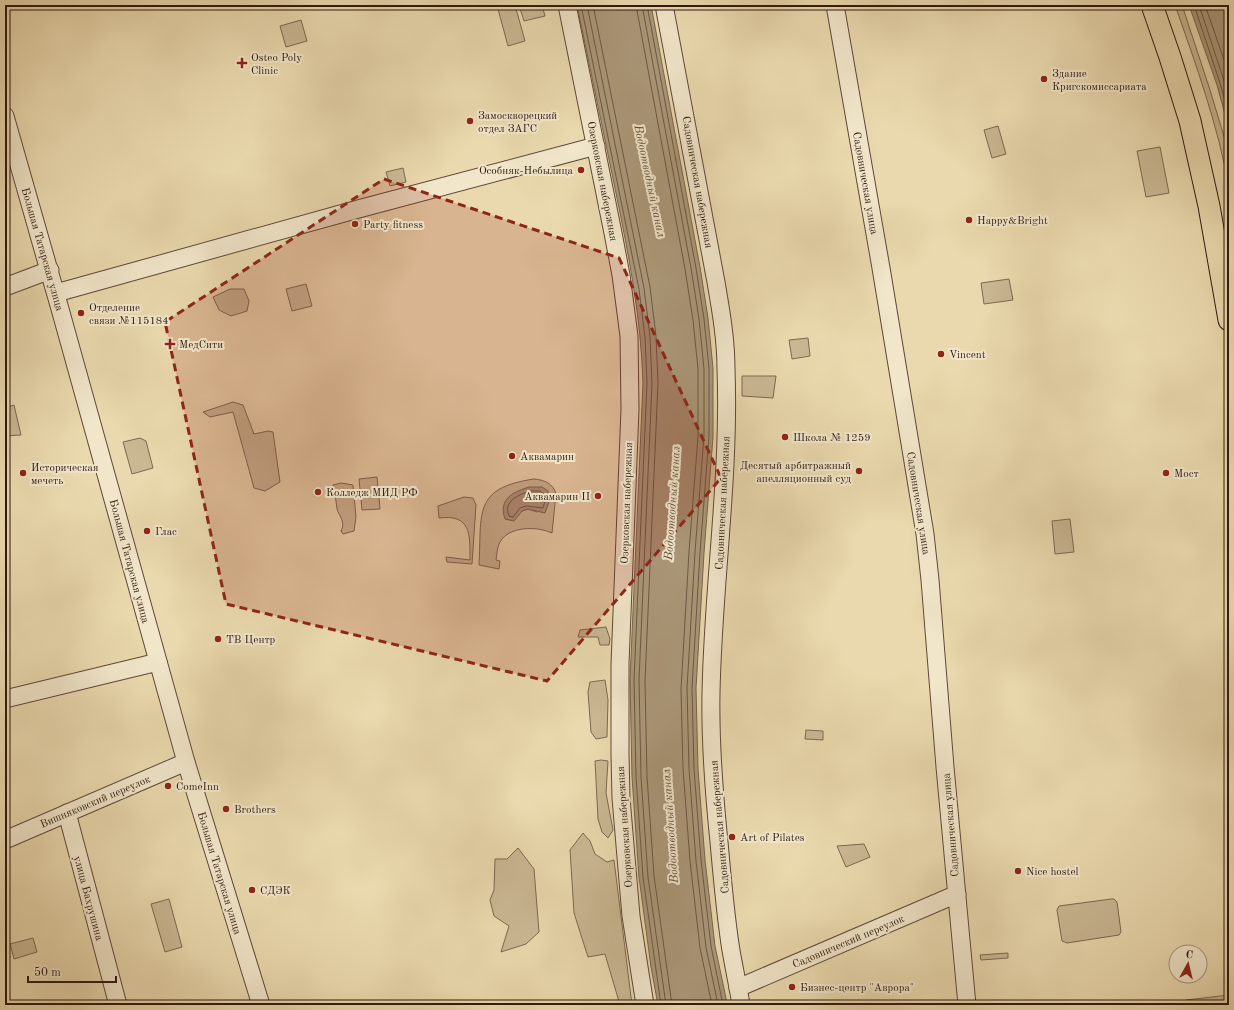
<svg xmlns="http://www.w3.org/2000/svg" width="1234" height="1010" viewBox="0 0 1234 1010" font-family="'Old Standard TT',serif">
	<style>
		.green { fill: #cab893; stroke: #7c6852; fill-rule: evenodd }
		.water { fill: #aa9778; stroke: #79644e }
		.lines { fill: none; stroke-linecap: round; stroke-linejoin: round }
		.shore { stroke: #6c5844; stroke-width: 1 }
		.minor-casing { stroke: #5e4838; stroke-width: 19 }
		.major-casing { stroke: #2f1810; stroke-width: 23 }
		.minor { stroke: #f1e6ca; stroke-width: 17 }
		.major { stroke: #ead9ae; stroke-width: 21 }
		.marked { fill: #8f2418; fill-opacity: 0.2; stroke: #8f2418; stroke-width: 3; stroke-dasharray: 8 5; stroke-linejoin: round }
		.poi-dot { fill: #8f2418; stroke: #f1e6ca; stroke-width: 1.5 }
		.labels { text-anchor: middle; stroke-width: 4; stroke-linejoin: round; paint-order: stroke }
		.poi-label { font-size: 11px; fill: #2f1810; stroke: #f1e6ca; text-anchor: start }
		.street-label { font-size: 11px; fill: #2f1810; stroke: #f1e6ca }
		.water-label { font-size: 12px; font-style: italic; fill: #604b3a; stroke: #f1e6ca }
	</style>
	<rect width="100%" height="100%" fill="#ead9ae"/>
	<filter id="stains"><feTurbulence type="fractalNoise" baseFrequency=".005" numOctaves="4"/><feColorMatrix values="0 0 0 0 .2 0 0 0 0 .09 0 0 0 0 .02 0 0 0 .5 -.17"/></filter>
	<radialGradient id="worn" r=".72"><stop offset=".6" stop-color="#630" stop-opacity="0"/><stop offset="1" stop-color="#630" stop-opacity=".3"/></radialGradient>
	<g class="green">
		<path d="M 510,5 L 515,5 L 525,41 L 508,46 L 498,9 Z"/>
		<path d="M 519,5 L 542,5 L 545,16 L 524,21 Z"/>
		<path d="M 1175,5 L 1182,5 L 1210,90 L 1229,153 L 1229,188 C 1218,125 1196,65 1175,5 Z"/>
		<path d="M 301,20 L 307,41 L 286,47 L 280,26 Z"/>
		<path d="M 998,126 L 1006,154 L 992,158 L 984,130 Z"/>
		<path d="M 1160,147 L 1169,193 L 1146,197 L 1137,151 Z"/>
		<path d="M 403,168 L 406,182 L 390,186 L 386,172 Z"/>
		<path d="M 1009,279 L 1013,300 L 984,304 L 981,283 Z"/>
		<path d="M 306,284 L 312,306 L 292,311 L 286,289 Z"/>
		<path d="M 230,289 L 244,289 L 249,301 L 247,311 L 231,316 L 219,310 L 213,297 Z"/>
		<path d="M 808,338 L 810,356 L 792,359 L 789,340 Z"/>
		<path d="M 742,376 L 776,376 L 773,398 L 742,396 Z"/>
		<path d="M 233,402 L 243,405 L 254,434 L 268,431 L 273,432 L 280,482 L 265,491 L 254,488 L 233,412 L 210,417 L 203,412 Z"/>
		<path d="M 14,405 L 21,435 L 5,436 L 5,408 Z"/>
		<path d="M 140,438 L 146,441 L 153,468 L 132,474 L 123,442 Z"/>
		<path d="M 377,477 L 380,509 L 362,510 L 359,479 Z"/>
		<path d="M 534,479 C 544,480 553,483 556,494 L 552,533 C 537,526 509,526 500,542 C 497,547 497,554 496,560 L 500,561 L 499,569 L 479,565 C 482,514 472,488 534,479 ZM 549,497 C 549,506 545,508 537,512 L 528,509 L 522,511 Z"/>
		<path d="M 341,483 L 353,485 L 356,517 L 354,531 L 343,534 L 341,531 C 346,522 339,516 337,509 C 336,501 335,493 333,485 Z"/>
		<path d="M 464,497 L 473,498 L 476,505 L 472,564 L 447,562 L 446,557 L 470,560 C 470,534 471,514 439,518 L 438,506 Z"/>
		<path d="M 1070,519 L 1074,552 L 1055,554 L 1052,521 Z"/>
		<path d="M 606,627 L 610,639 L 609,645 L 600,645 L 598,637 L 578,637 L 580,630 Z"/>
		<path d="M 605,680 L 608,700 L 607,737 L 596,739 L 591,732 L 588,692 L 590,682 Z"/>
		<path d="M 806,730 L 823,731 L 823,740 L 805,739 Z"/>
		<path d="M 601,760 L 608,761 L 606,793 L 613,830 L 608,838 L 602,832 L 598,819 L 595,761 Z"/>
		<path d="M 583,833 L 590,841 L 595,854 L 607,862 L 614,860 L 632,1005 L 620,1005 L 605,954 L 588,957 L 574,913 L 570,850 Z"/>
		<path d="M 864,844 L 870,857 L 846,867 L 837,846 Z"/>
		<path d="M 518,848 L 534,869 L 539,932 L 526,944 L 501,952 L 509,926 L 494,916 L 490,900 L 494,890 L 495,859 L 507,859 Z"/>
		<path d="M 169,899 L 182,947 L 165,952 L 151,904 Z"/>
		<path d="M 1111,899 L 1114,899 L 1117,902 L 1121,932 L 1119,935 L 1067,943 L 1062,941 L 1057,910 L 1059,906 Z"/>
		<path d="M 33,938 L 37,952 L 14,959 L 10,944 Z"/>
		<path d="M 1008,953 L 1008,958 L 981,960 L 980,955 Z"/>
		<path d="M 1229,995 L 1229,1005 L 1186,1005 L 1186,1000 Z"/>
	</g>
	<g class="water">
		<path d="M 577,5 L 651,5 L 700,267 L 708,318 L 713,368 L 713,437 L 704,553 L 696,688 L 698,769 L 705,860 L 715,946 L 727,1003 L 726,1005 L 658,1005 L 651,967 L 639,877 L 632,777 L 630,680 L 643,383 C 641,317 629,257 616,193 C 603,130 590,68 577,5 Z"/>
		<path d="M 1189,5 L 1229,5 L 1229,129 L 1217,85 Z"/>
		<path d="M 529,487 L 542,487 L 548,491 L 549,502 L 545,513 L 528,509 L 522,511 L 514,521 L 505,519 C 498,499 513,492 529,487 Z"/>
	</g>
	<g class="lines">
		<g class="shore">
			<path d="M 581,5 L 639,289 L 645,337 L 647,383 L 634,680 L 636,777 L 643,877 L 661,1005"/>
			<path d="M 587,5 L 644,288 L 650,337 L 652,383 L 639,680 L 641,777 L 648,877 L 666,1005"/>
			<path d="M 593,5 L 650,287 L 656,336 L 658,383 L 645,681 L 647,777 L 654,876 L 672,1005"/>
			<path d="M 636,5 L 685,269 L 693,320 L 698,369 L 698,436 L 689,552 L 681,689 L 683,769 L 690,861 L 700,948 L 712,1005"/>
			<path d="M 642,5 L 691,268 L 699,319 L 704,369 L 704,436 L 695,552 L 687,688 L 689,769 L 696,861 L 706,947 L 718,1005"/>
			<path d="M 647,5 L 696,268 L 704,319 L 709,368 L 709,436 L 700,553 L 692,688 L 694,769 L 701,860 L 711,946 L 723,1005"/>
			<path d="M 1194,5 L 1220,83 L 1229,114"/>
			<path d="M 1199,5 L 1229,96"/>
			<path d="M 1205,5 L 1229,74"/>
			<path d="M 530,491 L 540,491 L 544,494 L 545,501 L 543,508 L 526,506 L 520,508 L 513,517 L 509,516 C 503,501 518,495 530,491 Z"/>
		</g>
		<defs>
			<g id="minor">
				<path d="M 567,5 L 613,233 L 621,275 L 629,336 L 630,409 L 620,664 L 620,754 L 621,798 L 631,916 L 645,1005"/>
				<path d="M 664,5 L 716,282 C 721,311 726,340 726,369 C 730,477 713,585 711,693 C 710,743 714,793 719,842 C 722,876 725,910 730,944 C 733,964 738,985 741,1005"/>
				<path d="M 835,5 L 881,268 L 925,534 L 930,580 L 945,767 L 967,1005"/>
				<path d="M 5,116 L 60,309 L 186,762 L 261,1005"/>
				<path d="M 5,287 L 50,270"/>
				<path d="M 56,293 L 362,208 L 596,146"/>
				<path d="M 5,699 L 158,662"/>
				<path d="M 67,813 L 118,1005"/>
				<path d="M 5,840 L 186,762"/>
				<path d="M 738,988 L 957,894"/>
			</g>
			<path id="major" d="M 1152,5 L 1170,57 L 1190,121 L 1209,206 L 1229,320"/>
		</defs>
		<use href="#minor" class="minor-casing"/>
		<use href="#major" class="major-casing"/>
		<use href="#minor" class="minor"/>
		<use href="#major" class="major"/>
	</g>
	<path class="marked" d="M 384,179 L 619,258 L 721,478 L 547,681 L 226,604 L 165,322 Z"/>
	<g class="poi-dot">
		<path d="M240 57h4v4h4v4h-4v4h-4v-4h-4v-4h4z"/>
		<circle cx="1044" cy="79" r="4"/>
		<circle cx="470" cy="121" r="4"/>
		<circle cx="581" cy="170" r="4"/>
		<circle cx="969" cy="220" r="4"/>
		<circle cx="355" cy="224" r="4"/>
		<circle cx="81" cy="313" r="4"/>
		<path d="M168 338h4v4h4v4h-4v4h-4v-4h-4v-4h4z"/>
		<circle cx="941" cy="354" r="4"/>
		<circle cx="785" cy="437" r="4"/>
		<circle cx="512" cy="456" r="4"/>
		<circle cx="859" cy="471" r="4"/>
		<circle cx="23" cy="473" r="4"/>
		<circle cx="1166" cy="473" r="4"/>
		<circle cx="318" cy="492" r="4"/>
		<circle cx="598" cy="496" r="4"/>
		<circle cx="147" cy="531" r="4"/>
		<circle cx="218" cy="639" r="4"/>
		<circle cx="168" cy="786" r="4"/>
		<circle cx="226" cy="809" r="4"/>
		<circle cx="732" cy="837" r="4"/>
		<circle cx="1018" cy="871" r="4"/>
		<circle cx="252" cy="890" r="4"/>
		<circle cx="792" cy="987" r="4"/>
	</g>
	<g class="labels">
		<g class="poi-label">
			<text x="251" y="61">Osteo Poly<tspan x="251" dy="13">Clinic</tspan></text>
			<text x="1052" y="77">Здание<tspan x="1052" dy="13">Кригскомиссариата</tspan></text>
			<text x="478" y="119">Замоскворецкий<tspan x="478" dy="13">отдел ЗАГС</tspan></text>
			<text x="573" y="174" text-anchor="end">Особняк-Небылица</text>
			<text x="977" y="224">Happy&amp;Bright</text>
			<text x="363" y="228">Party fitness</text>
			<text x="89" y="311">Отделение<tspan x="89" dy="13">связи №115184</tspan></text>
			<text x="179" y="348">МедСити</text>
			<text x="949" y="358">Vincent</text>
			<text x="793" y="441">Школа № 1259</text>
			<text x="520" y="460">Аквамарин</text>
			<text x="851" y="469" text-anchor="end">Десятый арбитражный<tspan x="851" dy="13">апелляционный суд</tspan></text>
			<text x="31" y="471">Историческая<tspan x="31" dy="13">мечеть</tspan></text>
			<text x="1174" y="477">Мост</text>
			<text x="326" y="496">Колледж МИД РФ</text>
			<text x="590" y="500" text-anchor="end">Аквамарин II</text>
			<text x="155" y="535">Глас</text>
			<text x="226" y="643">ТВ Центр</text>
			<text x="176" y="790">ComeInn</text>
			<text x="234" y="813">Brothers</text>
			<text x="740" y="841">Art of Pilates</text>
			<text x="1026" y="875">Nice hostel</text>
			<text x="260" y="894">СДЭК</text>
			<text x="800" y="991">Бизнес-центр "Аврора"</text>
		</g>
		<g class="street-label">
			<text transform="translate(603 181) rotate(79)" y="4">Озерковская набережная</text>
			<text transform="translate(698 182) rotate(80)" y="4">Садовническая набережная</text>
			<text transform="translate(866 183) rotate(80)" y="4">Садовническая улица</text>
			<text transform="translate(43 249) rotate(74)" y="4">Большая Татарская улица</text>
			<text transform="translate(626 503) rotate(-88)" y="4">Озерковская набережная</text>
			<text transform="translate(722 503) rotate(-87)" y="4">Садовническая набережная</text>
			<text transform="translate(919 503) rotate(81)" y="4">Садовническая улица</text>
			<text transform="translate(130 561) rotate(75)" y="4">Большая Татарская улица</text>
			<text transform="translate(95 801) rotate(-23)" y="4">Вишняковский переулок</text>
			<text transform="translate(950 825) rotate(-95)" y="4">Садовническая улица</text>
			<text transform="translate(624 827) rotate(-94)" y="4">Озерковская набережная</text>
			<text transform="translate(719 827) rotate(-95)" y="4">Садовническая набережная</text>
			<text transform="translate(220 873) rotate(73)" y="4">Большая Татарская улица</text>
			<text transform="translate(89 898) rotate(75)" y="4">улица Бахрушина</text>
			<text transform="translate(848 941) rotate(-23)" y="4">Садовнический переулок</text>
		</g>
		<g class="water-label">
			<text transform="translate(650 181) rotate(78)" y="4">Водоотводный канал</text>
			<text transform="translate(672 503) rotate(-86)" y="4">Водоотводный канал</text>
			<text transform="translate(670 826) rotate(-94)" y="4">Водоотводный канал</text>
		</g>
	</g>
	<rect width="1234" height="1010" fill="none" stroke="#ead9ae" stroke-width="20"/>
	<rect x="6" y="6" width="1222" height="998" fill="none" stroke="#2f1810" stroke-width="2"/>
	<rect x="10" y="10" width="1214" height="990" fill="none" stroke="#2f1810"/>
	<g transform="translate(1188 964) rotate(8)"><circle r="19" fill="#f1e6ca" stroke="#a39480"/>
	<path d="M0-3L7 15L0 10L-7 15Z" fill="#8f2418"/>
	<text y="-6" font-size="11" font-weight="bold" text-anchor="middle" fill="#2f1810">С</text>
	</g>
	<path d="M28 976v6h88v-6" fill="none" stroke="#2f1810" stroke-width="2"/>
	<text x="34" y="976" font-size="12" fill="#2f1810" stroke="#f1e6ca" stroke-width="3" paint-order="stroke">50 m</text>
	<rect width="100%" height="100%" filter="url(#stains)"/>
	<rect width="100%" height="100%" fill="url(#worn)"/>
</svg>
